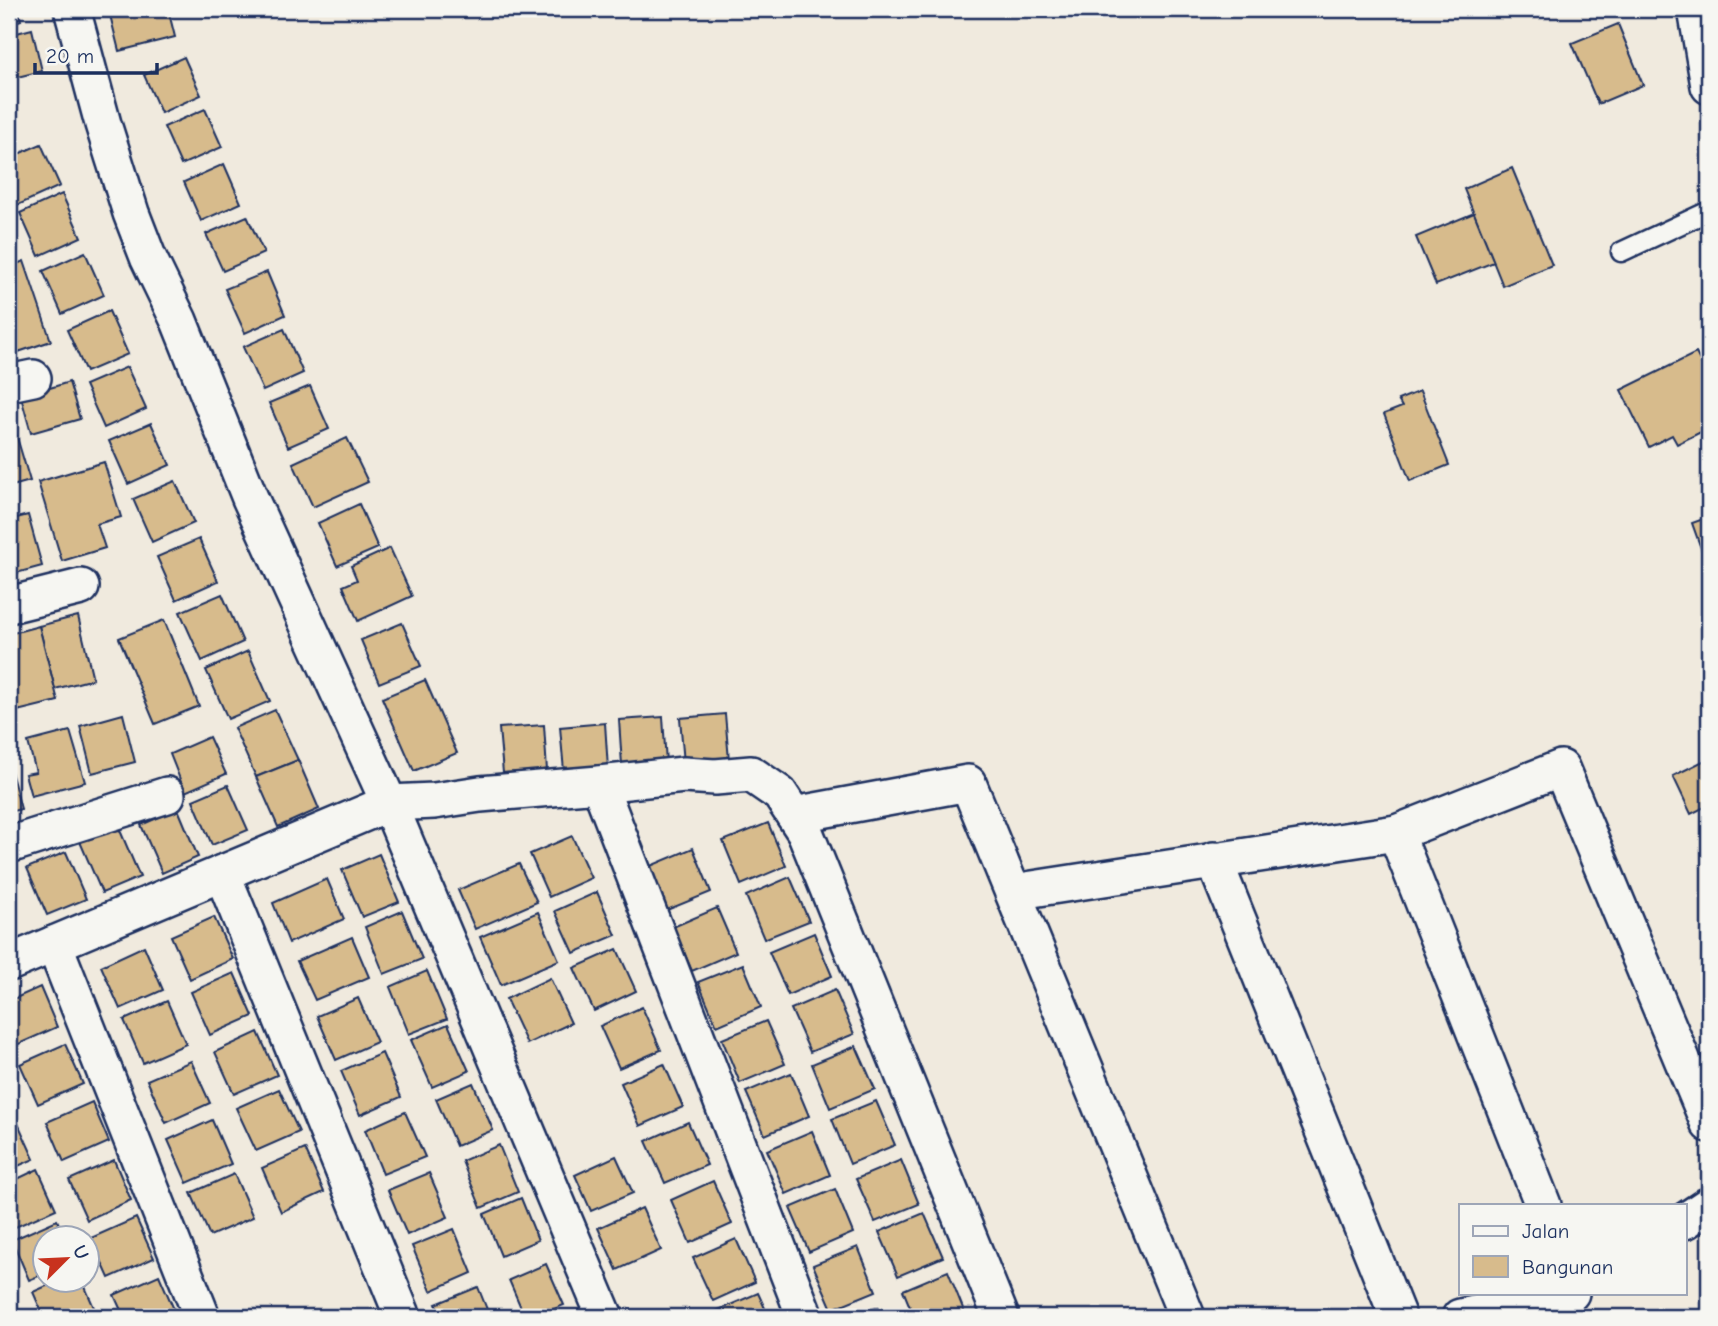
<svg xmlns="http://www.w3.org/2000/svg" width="1718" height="1326" viewBox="0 0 1718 1326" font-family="'Comic Neue',sans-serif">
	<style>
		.building { fill: #d7bb8c; stroke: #1b2f5e; stroke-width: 2 }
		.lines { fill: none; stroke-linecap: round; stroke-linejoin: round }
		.service-casing { stroke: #1b2f5e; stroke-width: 23 }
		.minor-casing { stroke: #1b2f5e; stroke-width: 40 }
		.service { stroke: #f6f6f2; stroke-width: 18 }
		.minor { stroke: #f6f6f2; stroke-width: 35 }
	</style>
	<rect width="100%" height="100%" fill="#f0eade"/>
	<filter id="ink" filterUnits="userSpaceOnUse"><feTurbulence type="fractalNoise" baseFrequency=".0143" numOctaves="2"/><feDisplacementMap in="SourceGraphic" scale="14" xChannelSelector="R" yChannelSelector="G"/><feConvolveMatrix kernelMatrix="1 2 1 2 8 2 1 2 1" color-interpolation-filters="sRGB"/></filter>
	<g filter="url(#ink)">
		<g class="building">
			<path d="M 9,9 L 18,9 L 21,20 L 9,24 Z"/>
			<path d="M 137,9 L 168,9 L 175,37 L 119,51 L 110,15 Z"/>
			<path d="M 1618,24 L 1643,85 L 1598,104 L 1572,43 Z"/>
			<path d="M 32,29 L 42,71 L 9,79 L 9,35 Z"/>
			<path d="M 184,57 L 201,95 L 161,113 L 144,75 Z"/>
			<path d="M 205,109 L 222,147 L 181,165 L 164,127 Z"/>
			<path d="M 41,144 L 60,186 L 18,205 L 9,183 L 9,158 Z"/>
			<path d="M 224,164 L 241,203 L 201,221 L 184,182 Z"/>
			<path d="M 1512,168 L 1552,265 L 1503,286 L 1464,189 Z"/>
			<path d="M 62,194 L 81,237 L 39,256 L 20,213 Z"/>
			<path d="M 1474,213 L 1494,262 L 1436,285 L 1416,237 Z"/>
			<path d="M 247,216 L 264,253 L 223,271 L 206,234 Z"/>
			<path d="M 85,252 L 104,295 L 62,314 L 43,271 Z"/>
			<path d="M 24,261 L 51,341 L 9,355 L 9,267 Z"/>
			<path d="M 267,272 L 285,315 L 245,333 L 225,289 Z"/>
			<path d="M 109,311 L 128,354 L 86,372 L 67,330 Z"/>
			<path d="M 284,329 L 303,373 L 263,391 L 243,347 Z"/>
			<path d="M 1696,353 L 1709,379 L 1709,416 L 1703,419 L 1707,429 L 1677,444 L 1672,435 L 1649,447 L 1621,390 Z"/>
			<path d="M 127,367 L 146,409 L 104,428 L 85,385 Z"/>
			<path d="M 69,382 L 80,419 L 31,433 L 21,397 Z"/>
			<path d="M 310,386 L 329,429 L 288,447 L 269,403 Z"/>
			<path d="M 1420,391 L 1449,465 L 1410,481 L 1384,414 L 1402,407 L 1398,400 Z"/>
			<path d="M 10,414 L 30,481 L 9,487 L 9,415 Z"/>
			<path d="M 151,423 L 170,465 L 128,484 L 109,441 Z"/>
			<path d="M 347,438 L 368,482 L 313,507 L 293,463 Z"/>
			<path d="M 104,462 L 121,517 L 97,524 L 105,548 L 62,561 L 38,482 Z"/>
			<path d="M 175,481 L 194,523 L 152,542 L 133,499 Z"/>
			<path d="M 359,504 L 378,548 L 337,566 L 318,523 Z"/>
			<path d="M 28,515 L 42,566 L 9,575 L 9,520 Z"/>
			<path d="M 1709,517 L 1709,571 L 1692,523 Z"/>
			<path d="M 199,539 L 218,581 L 176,600 L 157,557 Z"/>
			<path d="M 390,548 L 412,596 L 358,621 L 343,586 L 357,580 L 351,566 Z"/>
			<path d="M 222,594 L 243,642 L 202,661 L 180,612 Z"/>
			<path d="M 78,616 L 93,679 L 55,689 L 39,626 Z"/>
			<path d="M 164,620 L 199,706 L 155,724 L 119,638 Z"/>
			<path d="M 402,623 L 421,666 L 379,683 L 361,640 Z"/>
			<path d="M 39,626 L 58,701 L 9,713 L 9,634 Z"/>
			<path d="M 248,651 L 270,701 L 228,719 L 206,670 Z"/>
			<path d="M 425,680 L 457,753 L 414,771 L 382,698 Z"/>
			<path d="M 275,710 L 298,760 L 256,777 L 234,728 Z"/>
			<path d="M 123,714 L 135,762 L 92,773 L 80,726 Z"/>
			<path d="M 725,714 L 729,760 L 684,763 L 680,718 Z"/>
			<path d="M 663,717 L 666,763 L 622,765 L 619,720 Z"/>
			<path d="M 605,723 L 608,769 L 564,771 L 560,727 Z"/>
			<path d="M 544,725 L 547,771 L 503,773 L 499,728 Z"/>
			<path d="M 70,731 L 85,782 L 31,796 L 25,774 L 36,772 L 28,742 Z"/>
			<path d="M 209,737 L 226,774 L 185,792 L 170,754 Z"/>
			<path d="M 1709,758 L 1709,805 L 1691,814 L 1673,776 Z"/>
			<path d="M 298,760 L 319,809 L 278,827 L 256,777 Z"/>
			<path d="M 9,764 L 21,809 L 9,812 Z"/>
			<path d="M 228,785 L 248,830 L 212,845 L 193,800 Z"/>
			<path d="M 178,809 L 198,857 L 162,873 L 141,825 Z"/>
			<path d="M 116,821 L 140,877 L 102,893 L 78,837 Z"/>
			<path d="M 768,823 L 786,866 L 741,885 L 723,841 Z"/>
			<path d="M 572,836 L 591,878 L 549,897 L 530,854 Z"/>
			<path d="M 693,848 L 711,892 L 667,910 L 648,867 Z"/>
			<path d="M 66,852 L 86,899 L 47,915 L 27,868 Z"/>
			<path d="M 379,854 L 399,902 L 362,917 L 342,870 Z"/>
			<path d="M 519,864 L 537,902 L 475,929 L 458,890 Z"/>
			<path d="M 790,877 L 809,921 L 764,939 L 746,896 Z"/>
			<path d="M 327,879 L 344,919 L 289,943 L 273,903 Z"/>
			<path d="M 597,892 L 616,935 L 574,953 L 555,911 Z"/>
			<path d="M 9,895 L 16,910 L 9,913 Z"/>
			<path d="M 717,908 L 736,952 L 692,971 L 673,927 Z"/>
			<path d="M 402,911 L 422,959 L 384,974 L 365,927 Z"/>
			<path d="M 538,912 L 559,960 L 501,985 L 480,937 Z"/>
			<path d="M 214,917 L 233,959 L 190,979 L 171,936 Z"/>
			<path d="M 814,933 L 832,976 L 788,995 L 769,952 Z"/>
			<path d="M 352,937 L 369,977 L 315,1000 L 297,961 Z"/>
			<path d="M 144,946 L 163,990 L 120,1009 L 101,966 Z"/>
			<path d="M 617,949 L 636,991 L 594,1011 L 574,968 Z"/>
			<path d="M 743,964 L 761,1007 L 717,1026 L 698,982 Z"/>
			<path d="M 427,971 L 447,1019 L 409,1034 L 390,987 Z"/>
			<path d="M 234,973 L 253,1016 L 210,1035 L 191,992 Z"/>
			<path d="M 550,978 L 571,1023 L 527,1044 L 506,999 Z"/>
			<path d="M 40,987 L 57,1027 L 12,1047 L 9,1040 L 9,1001 Z"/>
			<path d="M 835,990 L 854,1034 L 810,1052 L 791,1009 Z"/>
			<path d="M 358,998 L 377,1042 L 336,1060 L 317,1016 Z"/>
			<path d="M 167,1001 L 186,1044 L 143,1063 L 124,1020 Z"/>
			<path d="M 642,1007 L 661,1050 L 619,1068 L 600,1026 Z"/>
			<path d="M 766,1021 L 785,1064 L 740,1083 L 722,1039 Z"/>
			<path d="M 448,1024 L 469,1071 L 432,1087 L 411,1040 Z"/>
			<path d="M 258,1032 L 277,1075 L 234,1094 L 215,1052 Z"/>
			<path d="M 65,1044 L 83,1084 L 38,1104 L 20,1064 Z"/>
			<path d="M 856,1046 L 875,1089 L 830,1108 L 812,1064 Z"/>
			<path d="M 382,1053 L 401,1097 L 360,1115 L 341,1071 Z"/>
			<path d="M 191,1061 L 210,1103 L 166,1123 L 147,1080 Z"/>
			<path d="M 664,1064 L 683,1107 L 640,1126 L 621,1083 Z"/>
			<path d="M 791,1073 L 809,1116 L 765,1135 L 746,1092 Z"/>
			<path d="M 473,1083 L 493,1130 L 456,1146 L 436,1099 Z"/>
			<path d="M 279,1089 L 299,1132 L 256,1151 L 236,1108 Z"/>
			<path d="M 876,1101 L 895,1145 L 850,1164 L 832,1119 Z"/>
			<path d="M 92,1102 L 109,1142 L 64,1162 L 47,1122 Z"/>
			<path d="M 405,1112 L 425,1157 L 383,1174 L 365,1130 Z"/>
			<path d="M 16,1119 L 34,1159 L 9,1170 L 9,1123 Z"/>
			<path d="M 212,1120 L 231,1164 L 187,1183 L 168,1140 Z"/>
			<path d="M 688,1122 L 707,1165 L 665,1183 L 646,1141 Z"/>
			<path d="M 812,1131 L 830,1175 L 786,1194 L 767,1150 Z"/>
			<path d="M 499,1145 L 518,1192 L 481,1208 L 462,1161 Z"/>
			<path d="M 305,1149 L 324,1192 L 281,1212 L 262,1168 Z"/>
			<path d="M 616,1156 L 633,1193 L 591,1211 L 575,1175 Z"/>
			<path d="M 114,1160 L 131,1200 L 87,1220 L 69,1180 Z"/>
			<path d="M 901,1160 L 919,1204 L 875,1222 L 856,1179 Z"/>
			<path d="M 38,1169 L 56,1209 L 11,1229 L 9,1224 L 9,1183 Z"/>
			<path d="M 429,1173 L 448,1217 L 407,1235 L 388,1190 Z"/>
			<path d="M 234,1174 L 253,1217 L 210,1236 L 191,1193 Z"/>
			<path d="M 713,1181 L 732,1224 L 690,1243 L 671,1200 Z"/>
			<path d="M 835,1189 L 853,1233 L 809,1252 L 790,1208 Z"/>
			<path d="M 521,1198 L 538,1240 L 501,1256 L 484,1214 Z"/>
			<path d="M 642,1208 L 661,1250 L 617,1270 L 598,1228 Z"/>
			<path d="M 924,1213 L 943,1257 L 898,1276 L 879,1232 Z"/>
			<path d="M 136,1218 L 154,1258 L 109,1278 L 91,1238 Z"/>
			<path d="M 57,1220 L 65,1238 L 46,1238 L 46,1273 L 29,1280 L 12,1240 Z"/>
			<path d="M 454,1229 L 472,1273 L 431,1291 L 412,1246 Z"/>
			<path d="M 736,1239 L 755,1282 L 713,1301 L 693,1258 Z"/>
			<path d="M 858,1247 L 876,1291 L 832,1309 L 813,1265 Z"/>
			<path d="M 546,1264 L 564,1305 L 534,1317 L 525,1317 L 509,1280 Z"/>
			<path d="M 948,1271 L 966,1316 L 914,1317 L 903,1290 Z"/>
			<path d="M 159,1275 L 176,1314 L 170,1317 L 124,1317 L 114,1295 Z"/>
			<path d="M 60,1280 L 82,1280 L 96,1312 L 85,1317 L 44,1317 L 33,1292 Z"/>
			<path d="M 478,1287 L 490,1317 L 442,1317 L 436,1304 Z"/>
			<path d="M 758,1293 L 769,1317 L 719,1317 L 716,1311 Z"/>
			<path d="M 878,1307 L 883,1317 L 853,1317 Z"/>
		</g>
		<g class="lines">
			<defs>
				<path id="service" d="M 1621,252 L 1709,211"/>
				<g id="minor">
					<path d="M 72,9 L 103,124 L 131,213 L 148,257 L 179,321 L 250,498 L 389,803 L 605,1317"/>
					<path d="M 1696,9 L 1709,86"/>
					<path d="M 9,383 L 33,378"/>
					<path d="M 9,605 L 81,587"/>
					<path d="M 599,784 L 805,1317"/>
					<path d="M 794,815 L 968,783 L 1187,1317"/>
					<path d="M 1396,833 L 1543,1205"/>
					<path d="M 9,845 L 167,795"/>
					<path d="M 1214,860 L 1398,1317"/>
					<path d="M 222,873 L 403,1317"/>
					<path d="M 1013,892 L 1396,833 L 1561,768 L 1709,1124"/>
					<path d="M 54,944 L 202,1317"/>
					<path d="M 9,963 L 389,803 L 434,801 L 480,794 L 599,784 L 684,775 L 715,777 L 751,774 L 780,794 L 805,832 L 1001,1317"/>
					<path d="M 1685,1221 L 1709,1205"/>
					<path d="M 1460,1317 L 1571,1293"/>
				</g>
			</defs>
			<use href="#service" class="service-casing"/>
			<use href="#minor" class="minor-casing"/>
			<use href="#service" class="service"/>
			<use href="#minor" class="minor"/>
		</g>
	</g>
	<rect width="1718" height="1326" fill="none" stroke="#f6f6f2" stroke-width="35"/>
	<rect x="18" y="18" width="1683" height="1291" fill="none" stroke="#1b2f5e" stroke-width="2.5" filter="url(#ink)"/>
	<rect x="1459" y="1204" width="228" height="91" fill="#f6f6f2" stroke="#9ea6b7" stroke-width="2"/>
	<rect x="1473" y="1226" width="35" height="10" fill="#f6f6f2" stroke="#9ea6b7" stroke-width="2"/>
	<text x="1522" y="1238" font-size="21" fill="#1b2f5e">Jalan</text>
	<rect x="1473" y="1256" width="35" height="21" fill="#d7bb8c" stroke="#9ea6b7" stroke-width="2"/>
	<text x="1522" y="1274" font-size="21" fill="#1b2f5e">Bangunan</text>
	<g transform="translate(66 1259) rotate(66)"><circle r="33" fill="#f6f6f2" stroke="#9ea6b7" stroke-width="2"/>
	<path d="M0-5L12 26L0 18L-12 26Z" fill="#c8321e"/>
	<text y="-10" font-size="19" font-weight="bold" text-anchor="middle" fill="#1b2f5e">U</text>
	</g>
	<path d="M35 63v10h122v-10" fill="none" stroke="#1b2f5e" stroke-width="3.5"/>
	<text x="46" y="63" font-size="21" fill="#1b2f5e" stroke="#f6f6f2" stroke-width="5" paint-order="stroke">20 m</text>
</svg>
